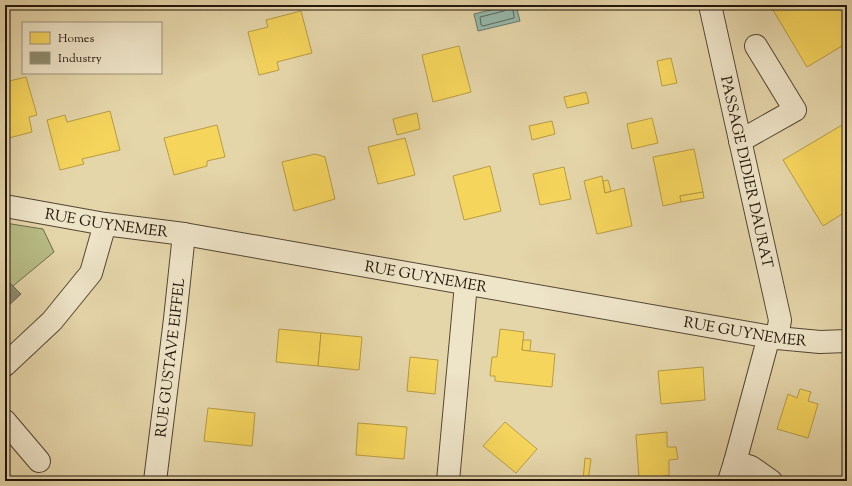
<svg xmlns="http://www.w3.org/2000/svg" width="852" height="486" viewBox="0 0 852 486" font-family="'Sorts Mill Goudy',serif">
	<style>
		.green { fill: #b8bd86; stroke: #6e6a48 }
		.water { fill: #96b9ac; stroke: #68786c }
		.homes { fill: #f6d55c; stroke: #b79c44 }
		.industry { fill: #8c8c6e; stroke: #6c6950 }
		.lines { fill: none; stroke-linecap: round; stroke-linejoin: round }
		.shore { stroke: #5c685c; stroke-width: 1 }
		.minor-casing { stroke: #544633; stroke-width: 24 }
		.minor { stroke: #eee4c8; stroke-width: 22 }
		.labels { text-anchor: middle; stroke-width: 4; stroke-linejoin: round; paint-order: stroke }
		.street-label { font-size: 15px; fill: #23160b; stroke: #eee4c8 }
	</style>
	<rect width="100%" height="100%" fill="#e5d6aa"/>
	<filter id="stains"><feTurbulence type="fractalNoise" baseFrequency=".005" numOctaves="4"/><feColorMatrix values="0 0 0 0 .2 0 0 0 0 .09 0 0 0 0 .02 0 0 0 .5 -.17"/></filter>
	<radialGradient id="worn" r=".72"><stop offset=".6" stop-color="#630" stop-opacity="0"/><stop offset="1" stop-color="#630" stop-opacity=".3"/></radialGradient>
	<path class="green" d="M 5,223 L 43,229 L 54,252 L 13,286 L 5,278 Z"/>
	<path class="water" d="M 511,5 L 516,5 L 520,21 L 478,31 L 474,14 Z"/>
	<g class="homes">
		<path d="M 770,5 L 847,5 L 847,43 L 807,67 Z"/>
		<path d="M 301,11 L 312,53 L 277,62 L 279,70 L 259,75 L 248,32 L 268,27 L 266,20 Z"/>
		<path d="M 459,46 L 471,92 L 433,102 L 422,55 Z"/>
		<path d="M 671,58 L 677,83 L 662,86 L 657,61 Z"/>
		<path d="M 26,77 L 37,115 L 29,117 L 32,132 L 5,139 L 5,82 Z"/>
		<path d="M 586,92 L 589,103 L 567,108 L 564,97 Z"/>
		<path d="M 110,111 L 120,150 L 82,159 L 84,164 L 60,170 L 47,120 L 65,115 L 67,122 Z"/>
		<path d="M 417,113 L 420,129 L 397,135 L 393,119 Z"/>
		<path d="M 652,118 L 658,143 L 632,149 L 627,124 Z"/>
		<path d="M 552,121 L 555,134 L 532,140 L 529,126 Z"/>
		<path d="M 847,122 L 847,211 L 823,226 L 783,160 Z"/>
		<path d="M 217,125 L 225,157 L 207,161 L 207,166 L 174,175 L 164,138 Z"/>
		<path d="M 405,138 L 415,175 L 378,184 L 368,147 Z"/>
		<path d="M 694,149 L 703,192 L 680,196 L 681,202 L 663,206 L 653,157 Z"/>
		<path d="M 315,154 L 325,157 L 335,199 L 294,211 L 282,162 Z"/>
		<path d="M 490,166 L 501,211 L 464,220 L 453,176 Z"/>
		<path d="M 564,167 L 571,199 L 540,205 L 533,174 Z"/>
		<path d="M 602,176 L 605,193 L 624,188 L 632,226 L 597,234 L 584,181 Z"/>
		<path d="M 608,180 L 611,191 L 605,193 L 603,181 Z"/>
		<path d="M 703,192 L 704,198 L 681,202 L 680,196 Z"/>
		<path d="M 279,329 L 321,333 L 318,366 L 276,362 Z"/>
		<path d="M 500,329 L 524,332 L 522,350 L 555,354 L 552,387 L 495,381 L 495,376 L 490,376 L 492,357 L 497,357 Z"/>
		<path d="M 321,333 L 362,337 L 359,370 L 318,366 Z"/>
		<path d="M 523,340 L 531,340 L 530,351 L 522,350 Z"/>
		<path d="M 410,357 L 438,360 L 435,394 L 407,391 Z"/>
		<path d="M 703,367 L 705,400 L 661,404 L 658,371 Z"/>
		<path d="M 800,389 L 811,392 L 808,401 L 818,404 L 808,438 L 777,429 L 788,394 L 797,398 Z"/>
		<path d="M 208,408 L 255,413 L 252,446 L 204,441 Z"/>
		<path d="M 505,422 L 537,449 L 516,473 L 483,446 Z"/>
		<path d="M 358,423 L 407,427 L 404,459 L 356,455 Z"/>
		<path d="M 667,432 L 667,447 L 676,447 L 678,459 L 669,460 L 669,476 L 639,478 L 636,435 Z"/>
		<path d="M 585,458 L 591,459 L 588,481 L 583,481 Z"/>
		<path d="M 669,476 L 670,481 L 639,481 L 639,478 Z"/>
	</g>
	<path class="industry" d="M 5,278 L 21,294 L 5,309 Z"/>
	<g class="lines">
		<path class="shore" d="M 507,5 L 507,8 L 504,11 L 480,17 L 481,25 L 483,26 L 514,18 L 514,16 L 512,5"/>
		<defs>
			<g id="minor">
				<path id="s1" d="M 710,5 L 780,320 L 777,338"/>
				<path d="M 740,141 L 795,110 L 756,46"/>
				<path id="s2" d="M 5,206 L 105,224 L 184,234 L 777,338 L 820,342 L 847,341"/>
				<path d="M 5,365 L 52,321 L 91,273 L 105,224"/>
				<path d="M 5,421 L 39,461"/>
				<path d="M 735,462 L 751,467 L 771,481"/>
				<path id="s3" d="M 155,481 L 175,319 L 184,234"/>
				<path d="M 448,481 L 466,284"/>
				<path d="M 729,481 L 735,462 L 769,336"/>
			</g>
		</defs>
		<use href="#minor" class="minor-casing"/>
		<use href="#minor" class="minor"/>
	</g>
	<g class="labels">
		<g class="street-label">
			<text dy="5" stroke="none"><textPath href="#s1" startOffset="171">PASSAGE DIDIER DAURAT</textPath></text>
			<text dy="5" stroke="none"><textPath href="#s2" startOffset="103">RUE GUYNEMER</textPath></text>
			<text dy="5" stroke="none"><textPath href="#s2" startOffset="427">RUE GUYNEMER</textPath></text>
			<text dy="5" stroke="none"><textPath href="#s2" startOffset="751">RUE GUYNEMER</textPath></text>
			<text dy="5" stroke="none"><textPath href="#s3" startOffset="124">RUE GUSTAVE EIFFEL</textPath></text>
		</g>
	</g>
	<rect width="852" height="486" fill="none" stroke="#e5d6aa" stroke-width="20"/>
	<rect x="6" y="6" width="840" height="474" fill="none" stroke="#23160b" stroke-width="2"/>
	<rect x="10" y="10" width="832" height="466" fill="none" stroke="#23160b"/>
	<rect x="22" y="22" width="140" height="52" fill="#eee4c8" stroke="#9d927c"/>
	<rect x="30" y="32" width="20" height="12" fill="#f6d55c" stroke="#9d927c"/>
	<text x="58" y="42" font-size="12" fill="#23160b">Homes</text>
	<rect x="30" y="52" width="20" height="12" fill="#8c8c6e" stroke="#9d927c"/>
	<text x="58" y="62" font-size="12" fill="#23160b">Industry</text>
	<rect width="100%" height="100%" filter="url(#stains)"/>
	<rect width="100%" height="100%" fill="url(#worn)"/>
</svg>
